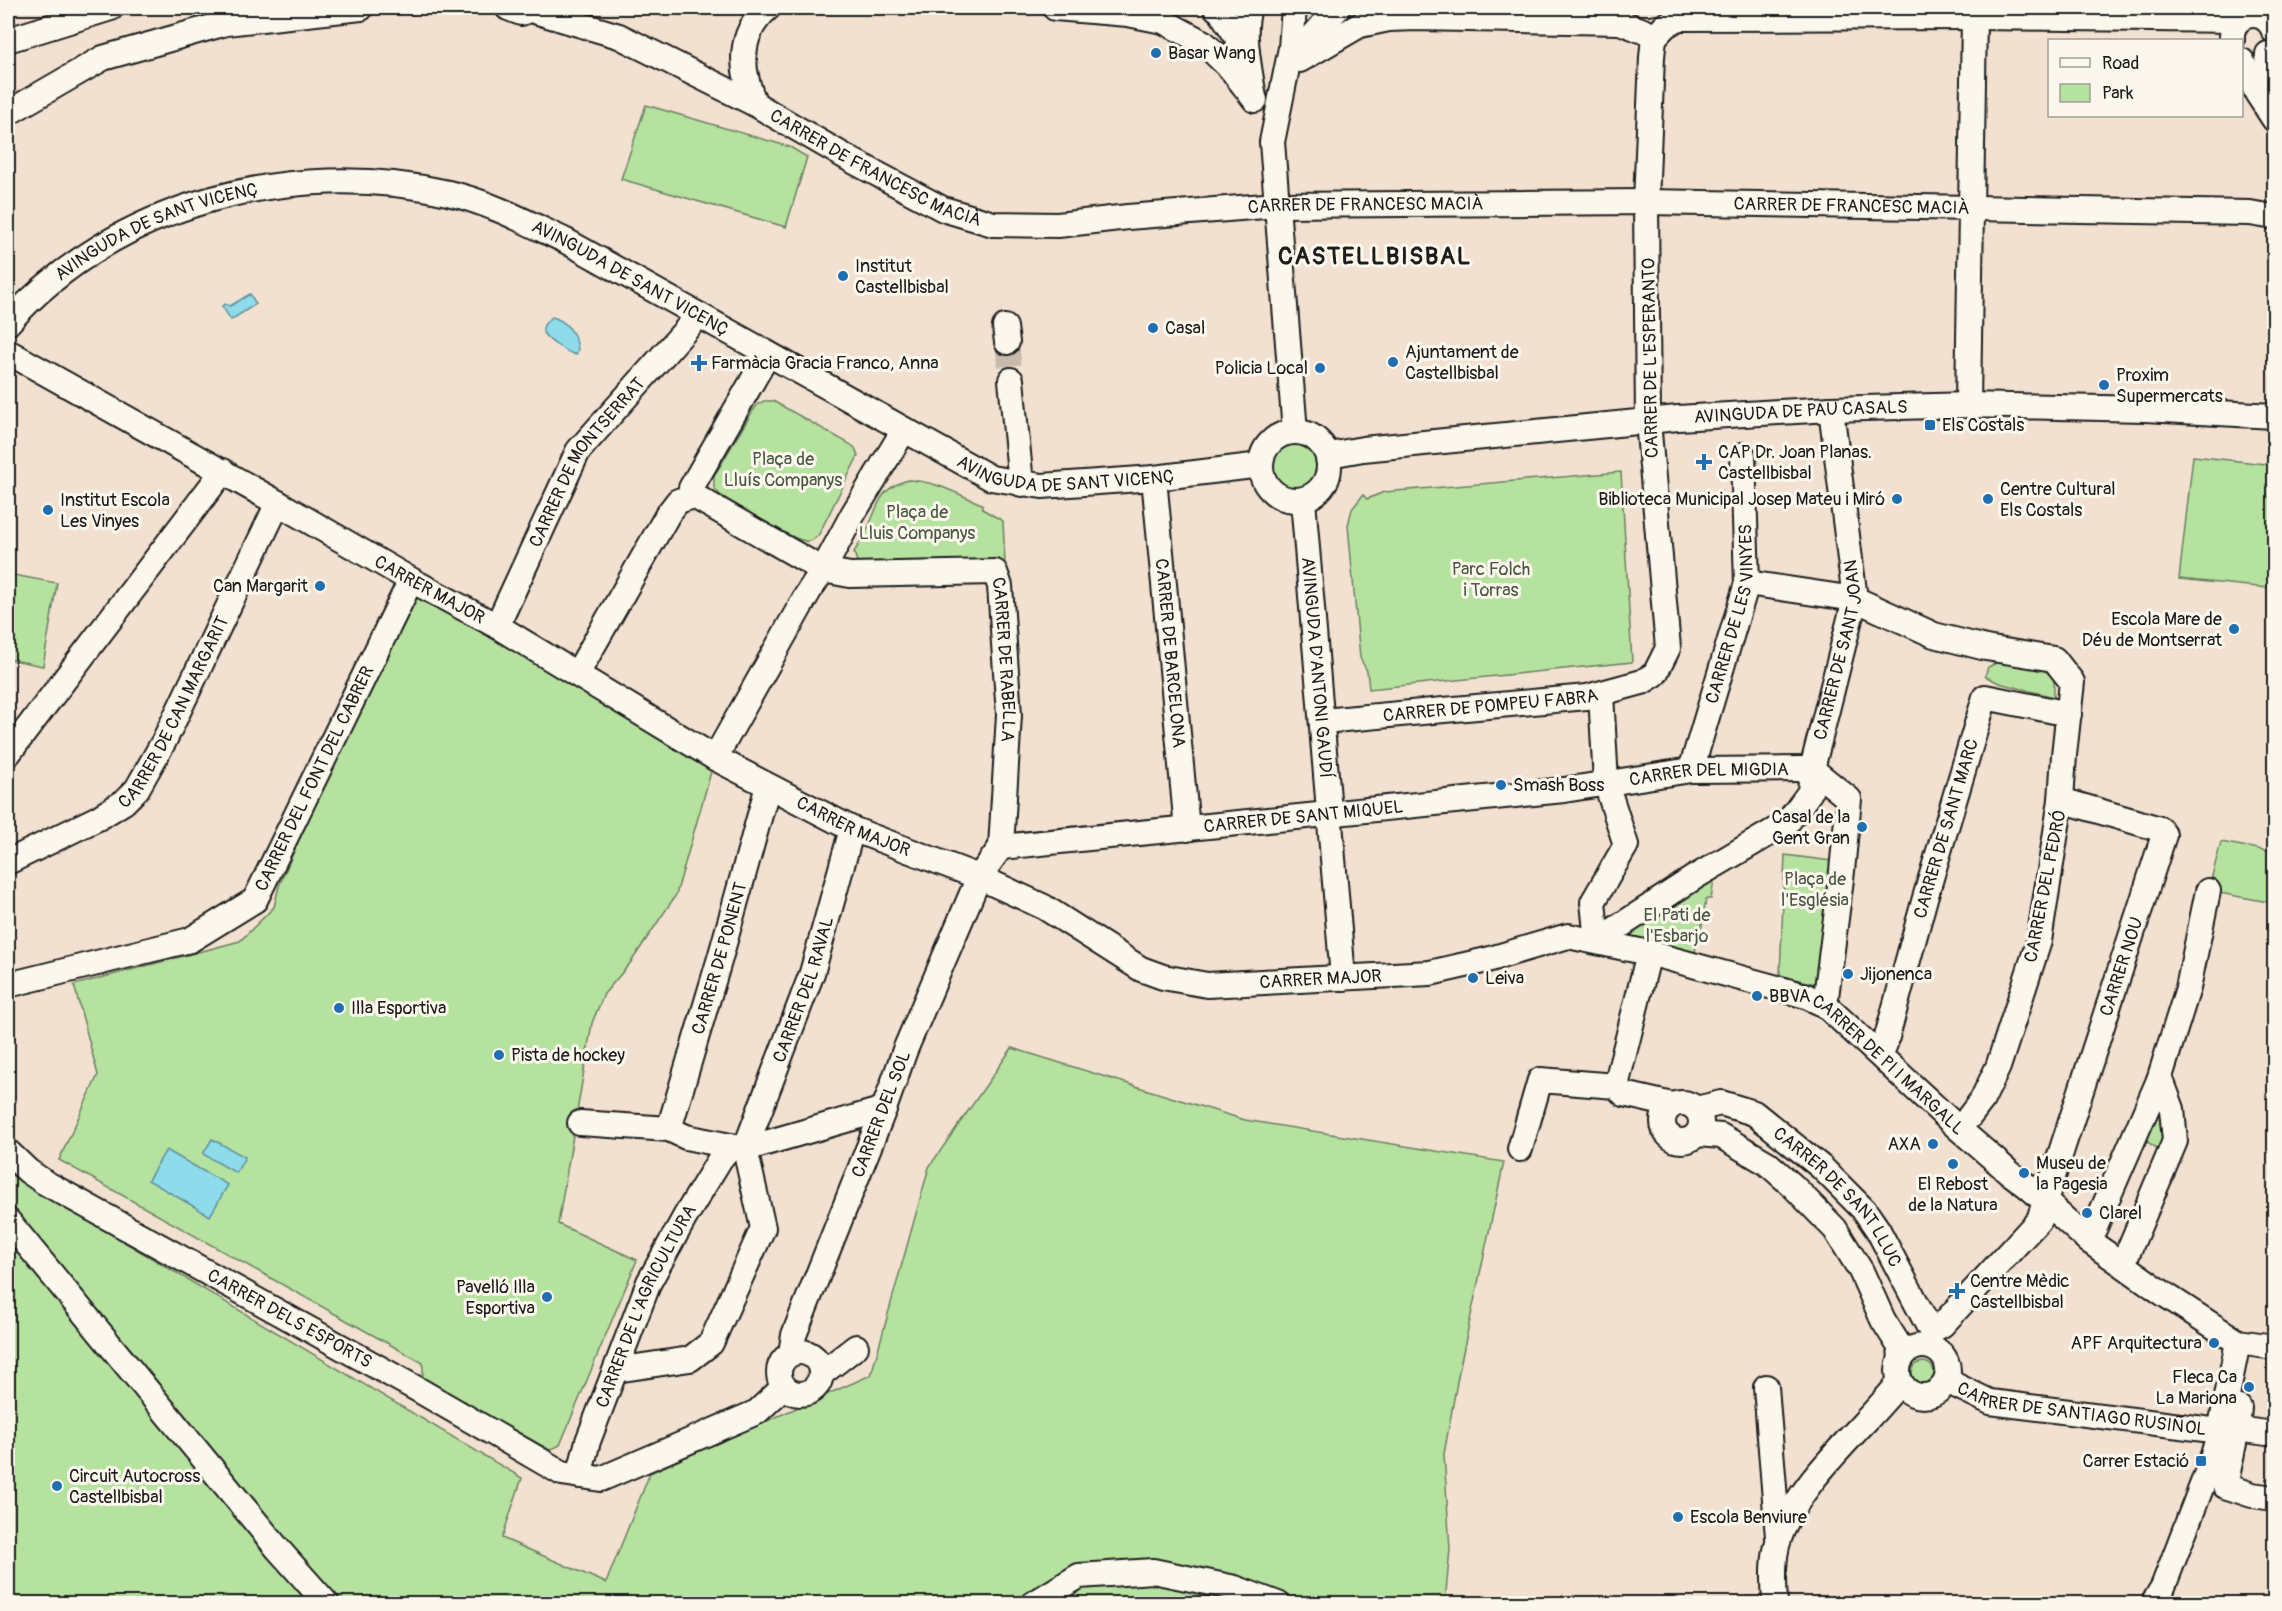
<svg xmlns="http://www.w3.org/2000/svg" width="2282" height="1611" viewBox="0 0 2282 1611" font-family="Pangolin,sans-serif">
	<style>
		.green { fill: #b6e2a0; stroke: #697f5e; stroke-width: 1.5 }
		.water { fill: #8ddbeb; stroke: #608f98; stroke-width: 1.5 }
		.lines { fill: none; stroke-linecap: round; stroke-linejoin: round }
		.minor-tunnel { stroke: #c7baac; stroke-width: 24; stroke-dasharray: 24 12; stroke-linecap: butt }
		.minor-casing { stroke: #1c1c1c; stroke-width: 28 }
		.minor { stroke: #fbf7ec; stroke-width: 24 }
		.poi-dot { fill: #1f6fb2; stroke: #fbf7ec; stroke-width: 2 }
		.labels { text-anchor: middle; stroke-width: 6; stroke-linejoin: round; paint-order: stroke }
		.poi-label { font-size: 18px; fill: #1c1c1c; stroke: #fbf7ec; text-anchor: start }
		.street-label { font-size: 18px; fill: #1c1c1c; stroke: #fbf7ec }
		.park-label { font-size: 18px; fill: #4a5744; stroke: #fbf7ec }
		.district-label { font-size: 24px; font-weight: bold; letter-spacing: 1.5px; fill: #1c1c1c; stroke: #fbf7ec }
	</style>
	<rect width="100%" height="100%" fill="#f2e1d0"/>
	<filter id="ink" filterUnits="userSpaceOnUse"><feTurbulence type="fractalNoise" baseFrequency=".0167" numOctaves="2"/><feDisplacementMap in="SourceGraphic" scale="12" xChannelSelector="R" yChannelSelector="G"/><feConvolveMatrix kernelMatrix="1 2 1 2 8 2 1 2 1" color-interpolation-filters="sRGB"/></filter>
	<g filter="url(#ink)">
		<g class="green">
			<path d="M 646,105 L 790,147 L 807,157 L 786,227 L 621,179 Z"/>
			<path d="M 764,401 L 773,401 L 850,444 L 855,448 L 858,456 L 818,536 C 814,539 810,542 805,541 C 789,539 738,505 721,496 L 714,488 L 714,476 L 752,412 L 758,404 Z"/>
			<circle cx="1294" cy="466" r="22"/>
			<path d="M 2193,456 L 2274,465 L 2274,534 L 2271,570 L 2274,571 L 2274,579 L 2270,579 L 2268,588 L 2179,579 Z"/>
			<path d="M 1621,472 L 1632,662 L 1369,689 L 1367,671 L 1360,658 L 1348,525 L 1352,509 L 1363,495 L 1367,499 L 1384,492 Z"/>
			<path d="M 908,480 C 936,481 957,494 982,504 L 982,509 L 1003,521 L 1005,564 L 858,565 L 854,552 C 859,544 864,537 868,528 C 879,503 880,488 908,480 Z"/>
			<path d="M 8,574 L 57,583 L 43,666 L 8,659 Z"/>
			<path d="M 411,580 L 715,758 L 676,895 L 631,962 L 604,994 L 592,1023 L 558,1224 L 637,1260 L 560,1445 L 550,1450 L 423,1379 L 423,1363 L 59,1160 L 98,1075 L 74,985 L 240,941 L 274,907 L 279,886 Z"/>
			<path d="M 1998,662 L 2044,670 L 2054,678 L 2054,697 L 1999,683 L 1985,676 L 1988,667 Z"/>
			<path d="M 2221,842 L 2274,852 L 2274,903 L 2208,891 Z"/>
			<path d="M 1785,855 L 1847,863 L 1834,989 L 1780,975 Z"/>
			<path d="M 1715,874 L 1711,899 L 1706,899 L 1701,932 L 1697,937 L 1695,953 L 1629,938 L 1627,929 Z"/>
			<path d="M 1012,1048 L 1245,1120 L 1504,1162 L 1459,1371 L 1444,1454 L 1450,1549 L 1445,1603 L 280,1604 L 277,1602 L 276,1604 L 8,1604 L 8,1173 L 522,1478 L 502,1538 L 606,1583 L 650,1473 L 871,1375 L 929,1167 Z"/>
			<path d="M 2160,1087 L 2165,1153 L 2141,1138 Z"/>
			<circle cx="1923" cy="1373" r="11"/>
		</g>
		<g class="water">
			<path d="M 250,294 L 256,304 L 231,320 L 222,306 L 225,304 L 230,306 Z"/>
			<path d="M 552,317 C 567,321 576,334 578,349 L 576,355 C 569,353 564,350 558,346 C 544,337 535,329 552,317 Z"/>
			<path d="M 212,1139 L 245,1157 L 236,1173 L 203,1154 Z"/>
			<path d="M 166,1150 L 228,1185 L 210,1216 L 148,1180 Z"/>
		</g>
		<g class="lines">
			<path class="minor-tunnel" d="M 1007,342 L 1011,380"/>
			<defs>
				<g id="minor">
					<path d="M 508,8 L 521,13 L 534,8"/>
					<path d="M 1055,8 L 1128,14 L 1163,21 L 1204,43 L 1231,69 L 1255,100"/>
					<path d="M 1216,8 L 1220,11 L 1247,52"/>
					<path d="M 1249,8 C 1241,33 1250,71 1254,98"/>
					<path d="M 1294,8 L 1291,48 L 1272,142 L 1295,432"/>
					<path id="s1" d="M 531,10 L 619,36 L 755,104 L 851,160 L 943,209 L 993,224 L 1058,225 L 1128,217 L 1277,205 L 1646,202 L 2250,213 L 2274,217"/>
					<path d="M 1654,38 L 1665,26 L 1678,18 L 1974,17 L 2238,20"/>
					<path d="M 8,40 L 111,8"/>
					<path d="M 2232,40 C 2230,13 2264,5 2274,31"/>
					<path d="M 2268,54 L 2267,65 L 2270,108"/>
					<path d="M 1302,57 L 1313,36 L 1338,8"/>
					<path d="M 1300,60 L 1360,25 L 1389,19 L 1416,18 L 1620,22 L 1646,32 L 1654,38"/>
					<path d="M 2242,61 L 2257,93 L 2274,119"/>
					<path d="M 755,104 C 740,70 737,34 768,8"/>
					<path d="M 8,113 L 103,58 L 226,23 L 361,8"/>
					<path id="s2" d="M 8,323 C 116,202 293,158 448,193 C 489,202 528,223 566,241 L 991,478 L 1042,486 L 1154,478 L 1261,465"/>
					<path d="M 1005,327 L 1007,342"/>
					<path id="s3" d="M 8,352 L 278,503 L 411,580 L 497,626 L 715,758 L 852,829 L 979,877 L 1044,907 L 1141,969 L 1163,977 L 1207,985 L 1430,973 L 1487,960 L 1568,936 L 1649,953 L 1806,996 L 1825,1005 L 1959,1129 L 2010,1173 L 2030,1188 L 2089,1241 L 2164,1294 L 2238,1342 L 2274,1347"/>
					<path id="s4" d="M 768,354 L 691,488 L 694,496 L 823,570 L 850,575 L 995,572 L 1000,586 L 1009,715 L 1001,847 L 979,877 L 905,1050 L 884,1109 L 794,1335 L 791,1353"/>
					<path d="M 1011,380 L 1021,484"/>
					<path d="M 1968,405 L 1974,17"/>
					<circle cx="1295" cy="466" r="34"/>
					<path id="s5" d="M 1328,458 L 1335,454 L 1363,449 L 1678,418 L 1831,409 L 1968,405 L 2145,409 L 2274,416"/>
					<path id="s6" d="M 1154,478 L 1187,829"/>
					<path id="s7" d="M 1303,500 L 1343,978"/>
					<path d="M 1747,583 L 1855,599 L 1934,635 L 1986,648 L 2054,659 L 2072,682 L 2064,755 L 2061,800 L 2039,941 L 1998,1067 L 1982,1100 L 1969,1117"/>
					<path id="s8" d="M 497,626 L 578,451 L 699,315"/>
					<path d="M 577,674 L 668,514 L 678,501 L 694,496"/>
					<path id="s9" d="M 1323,721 L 1587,697 L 1642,682 L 1655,674 L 1668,648 L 1648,421 L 1646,202 L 1652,57 L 1654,38"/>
					<path d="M 8,754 L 223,471"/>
					<path d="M 715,758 L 809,591 L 823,570 L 853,514 L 904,430"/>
					<path d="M 1812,769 L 1849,799 L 1842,871 L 1825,1005"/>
					<path id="s10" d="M 1691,770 L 1747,583 L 1743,455"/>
					<path id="s11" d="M 1001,847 L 1564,790 L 1691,770 L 1812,769"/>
					<path id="s12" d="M 8,862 L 98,818 L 124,802 L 137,789 L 164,741 L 278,503"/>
					<path id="s13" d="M 1597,941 L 1695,877 L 1787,823 L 1810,792 L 1812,769 L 1855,599 L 1831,409"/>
					<path d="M 1597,941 L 1593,902 L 1626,845 L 1606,783 L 1601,694"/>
					<path id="s14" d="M 8,985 L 190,940 L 255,900 L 411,580"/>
					<path id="s15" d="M 1885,1044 L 1925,898 L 1985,697 L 2069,714"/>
					<path d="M 1616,1086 L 1649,953"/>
					<circle cx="1682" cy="1122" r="19"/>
					<path id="s16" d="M 1696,1109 L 1721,1103 L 1754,1113 L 1821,1167 L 1865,1211 L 1878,1230 L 1931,1331"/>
					<path d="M 580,1123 L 669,1129 L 686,1137 L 745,1149 L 884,1109"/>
					<path id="s17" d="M 669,1129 L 720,958 L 768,786"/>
					<path d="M 1698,1134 L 1721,1136 L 1767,1163 L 1793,1186 L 1835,1229 L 1861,1271 L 1883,1320 L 1900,1347 L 1901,1359"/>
					<path id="s18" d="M 745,1149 L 812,973 L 852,829"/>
					<path d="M 1520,1149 L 1540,1080 L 1616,1086 L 1624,1094 L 1672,1105"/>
					<path id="s19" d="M 8,1152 L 28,1171 L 44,1182 L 417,1389 L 562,1473 L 601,1479 L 757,1412 L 784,1387"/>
					<path d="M 8,1221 L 278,1549 L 327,1604"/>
					<path d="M 2089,1241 L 2159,1080 L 2188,988 L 2208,891"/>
					<path d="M 2123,1264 L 2175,1141 L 2172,1109 L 2163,1085 L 2159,1080"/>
					<path id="s20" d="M 1931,1331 L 1942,1325 L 2039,1220 L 2164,835 L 2160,829 L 2061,800"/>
					<circle cx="1923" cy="1371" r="25"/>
					<circle cx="800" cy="1373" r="21"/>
					<path d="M 616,1370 L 690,1359 L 711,1343 L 763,1228 L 745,1149"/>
					<path d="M 821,1374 L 856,1347"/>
					<path id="s21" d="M 1947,1378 L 1955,1385 L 1990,1402 L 2220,1431"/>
					<path d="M 1766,1387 L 1778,1537"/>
					<path d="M 2239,1408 L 2237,1429 L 2225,1486 L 2252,1495 L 2274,1498"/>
					<path d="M 2237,1429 L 2274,1434"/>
					<path id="s22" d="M 579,1476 L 588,1441 L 649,1282 L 685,1217 L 720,1159 L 731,1146"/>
					<path d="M 2154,1602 L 2163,1587 L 2211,1462 L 2220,1431 L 2238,1342"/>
					<path d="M 1033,1604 L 1079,1576 L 1153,1571 L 1235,1588 L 1278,1604"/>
					<path d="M 1775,1604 C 1774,1583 1772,1559 1779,1539 C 1798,1481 1862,1430 1900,1382"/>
				</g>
			</defs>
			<use href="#minor" class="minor-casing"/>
			<use href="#minor" class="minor"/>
		</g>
	</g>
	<g class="poi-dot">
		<circle cx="1156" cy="53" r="6"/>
		<circle cx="843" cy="276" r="6"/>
		<circle cx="1153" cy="328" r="6"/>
		<circle cx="1393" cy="362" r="6"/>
		<path d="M696 354h6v6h6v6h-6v6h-6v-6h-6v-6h6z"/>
		<circle cx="1320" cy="368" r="6"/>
		<circle cx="2104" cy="385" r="6"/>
		<rect x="1924" y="419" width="12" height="12" rx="3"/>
		<path d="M1701 453h6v6h6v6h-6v6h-6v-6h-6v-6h6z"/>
		<circle cx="1897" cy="499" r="6"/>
		<circle cx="1988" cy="499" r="6"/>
		<circle cx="48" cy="510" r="6"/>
		<circle cx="320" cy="586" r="6"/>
		<circle cx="2234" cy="629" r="6"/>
		<circle cx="1501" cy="785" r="6"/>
		<circle cx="1862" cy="827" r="6"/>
		<circle cx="1848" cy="974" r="6"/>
		<circle cx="1473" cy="978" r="6"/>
		<circle cx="1757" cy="996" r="6"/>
		<circle cx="339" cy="1008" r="6"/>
		<circle cx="499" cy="1055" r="6"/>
		<circle cx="1933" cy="1144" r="6"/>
		<circle cx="1953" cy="1164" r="6"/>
		<circle cx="2024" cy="1173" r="6"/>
		<circle cx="2087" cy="1213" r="6"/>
		<path d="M1954 1282h6v6h6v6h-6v6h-6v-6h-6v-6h6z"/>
		<circle cx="547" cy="1297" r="6"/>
		<circle cx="2214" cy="1343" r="6"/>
		<circle cx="2249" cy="1387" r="6"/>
		<rect x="2195" y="1455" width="12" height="12" rx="3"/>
		<circle cx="57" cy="1486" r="6"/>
		<circle cx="1678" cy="1517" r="6"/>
	</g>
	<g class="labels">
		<g class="poi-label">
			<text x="1168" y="59">Basar Wang</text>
			<text x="855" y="272">Institut<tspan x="855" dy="21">Castellbisbal</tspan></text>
			<text x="1165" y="334">Casal</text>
			<text x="1405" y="358">Ajuntament de<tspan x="1405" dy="21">Castellbisbal</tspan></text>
			<text x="711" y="369">Farmàcia Gracia Franco, Anna</text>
			<text x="1308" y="374" text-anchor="end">Policia Local</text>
			<text x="2116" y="381">Proxim<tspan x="2116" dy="21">Supermercats</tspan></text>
			<text x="1942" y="431">Els Costals</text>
			<text x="1718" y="458">CAP Dr. Joan Planas.<tspan x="1718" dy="21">Castellbisbal</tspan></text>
			<text x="2000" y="495">Centre Cultural<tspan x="2000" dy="21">Els Costals</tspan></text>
			<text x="1885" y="505" text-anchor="end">Biblioteca Municipal Josep Mateu i Miró</text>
			<text x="60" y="506">Institut Escola<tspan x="60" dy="21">Les Vinyes</tspan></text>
			<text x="308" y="592" text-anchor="end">Can Margarit</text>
			<text x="2222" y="625" text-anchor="end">Escola Mare de<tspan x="2222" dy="21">Déu de Montserrat</tspan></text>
			<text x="1513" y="791">Smash Boss</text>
			<text x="1850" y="823" text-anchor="end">Casal de la<tspan x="1850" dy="21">Gent Gran</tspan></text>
			<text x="1860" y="980">Jijonenca</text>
			<text x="1485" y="984">Leiva</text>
			<text x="1769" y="1002">BBVA</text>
			<text x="351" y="1014">Illa Esportiva</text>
			<text x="511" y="1061">Pista de hockey</text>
			<text x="1921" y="1150" text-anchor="end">AXA</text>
			<text x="2036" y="1169">Museu de<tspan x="2036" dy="21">la Pagesia</tspan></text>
			<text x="1953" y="1190" text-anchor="middle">El Rebost<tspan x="1953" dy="21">de la Natura</tspan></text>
			<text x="2099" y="1219">Clarel</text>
			<text x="1970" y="1287">Centre Mèdic<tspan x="1970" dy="21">Castellbisbal</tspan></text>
			<text x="535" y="1293" text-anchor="end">Pavelló Illa<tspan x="535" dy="21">Esportiva</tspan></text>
			<text x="2202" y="1349" text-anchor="end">APF Arquitectura</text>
			<text x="2237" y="1383" text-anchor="end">Fleca Ca<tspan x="2237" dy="21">La Mariona</tspan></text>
			<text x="2189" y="1467" text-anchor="end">Carrer Estació</text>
			<text x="69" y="1482">Circuit Autocross<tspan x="69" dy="21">Castellbisbal</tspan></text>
			<text x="1690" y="1523">Escola Benviure</text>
		</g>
		<g class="street-label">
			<text dy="6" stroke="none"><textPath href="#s1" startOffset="381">CARRER DE FRANCESC MACIÀ</textPath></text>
			<text dy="6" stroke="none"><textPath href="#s1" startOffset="1371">CARRER DE FRANCESC MACIÀ</textPath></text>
			<text dy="6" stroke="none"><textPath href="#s1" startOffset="885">CARRER DE FRANCESC MACIÀ</textPath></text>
			<text dy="6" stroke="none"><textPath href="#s2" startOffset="178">AVINGUDA DE SANT VICENÇ</textPath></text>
			<text dy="6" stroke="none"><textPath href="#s2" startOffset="682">AVINGUDA DE SANT VICENÇ</textPath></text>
			<text transform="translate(1650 358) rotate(-91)" y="6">CARRER DE L'ESPERANTO</text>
			<text dy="6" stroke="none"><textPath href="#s5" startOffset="476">AVINGUDA DE PAU CASALS</textPath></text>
			<text dy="6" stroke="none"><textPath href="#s8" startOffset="188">CARRER DE MONTSERRAT</textPath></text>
			<text dy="6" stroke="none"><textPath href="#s2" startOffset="1168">AVINGUDA DE SANT VICENÇ</textPath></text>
			<text dy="6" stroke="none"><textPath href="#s3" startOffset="484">CARRER MAJOR</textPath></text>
			<text dy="6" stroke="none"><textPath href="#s10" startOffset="162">CARRER DE LES VINYES</textPath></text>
			<text dy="6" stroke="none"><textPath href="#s13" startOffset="408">CARRER DE SANT JOAN</textPath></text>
			<text dy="6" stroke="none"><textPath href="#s6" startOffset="176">CARRER DE BARCELONA</textPath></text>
			<text dy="6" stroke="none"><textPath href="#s4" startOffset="573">CARRER DE RABELLA</textPath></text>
			<text dy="6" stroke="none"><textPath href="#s7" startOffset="168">AVINGUDA D'ANTONI GAUDÍ</textPath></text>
			<text dy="6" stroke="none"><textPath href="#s9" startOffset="168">CARRER DE POMPEU FABRA</textPath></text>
			<text dy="6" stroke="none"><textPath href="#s12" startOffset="234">CARRER DE CAN MARGARIT</textPath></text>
			<text dy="6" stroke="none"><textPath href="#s11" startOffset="712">CARRER DEL MIGDIA</textPath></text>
			<text dy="6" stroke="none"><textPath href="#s14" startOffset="399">CARRER DEL FONT DEL CABRER</textPath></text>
			<text dy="6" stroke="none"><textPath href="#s11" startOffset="304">CARRER DE SANT MIQUEL</textPath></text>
			<text dy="6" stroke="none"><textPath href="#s3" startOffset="970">CARRER MAJOR</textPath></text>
			<text dy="6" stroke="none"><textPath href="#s15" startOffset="224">CARRER DE SANT MARC</textPath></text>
			<text transform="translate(2045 886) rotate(-79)" y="6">CARRER DEL PEDRÓ</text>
			<text dy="6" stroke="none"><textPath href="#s17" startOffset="178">CARRER DE PONENT</textPath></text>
			<text dy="6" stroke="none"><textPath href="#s20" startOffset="422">CARRER NOU</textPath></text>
			<text dy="6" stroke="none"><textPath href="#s3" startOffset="1474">CARRER MAJOR</textPath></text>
			<text dy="6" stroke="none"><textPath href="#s18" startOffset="170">CARRER DEL RAVAL</textPath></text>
			<text dy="6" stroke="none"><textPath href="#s3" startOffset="2080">CARRER DE PI I MARGALL</textPath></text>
			<text transform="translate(881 1114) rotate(-69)" y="6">CARRER DEL SOL</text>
			<text dy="6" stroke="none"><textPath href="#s16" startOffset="180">CARRER DE SANT LLUC</textPath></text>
			<text dy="6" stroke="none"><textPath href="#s22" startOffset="183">CARRER DE L'AGRICULTURA</textPath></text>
			<text dy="6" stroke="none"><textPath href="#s19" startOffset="328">CARRER DELS ESPORTS</textPath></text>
			<text dy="6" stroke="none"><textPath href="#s21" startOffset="141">CARRER DE SANTIAGO RUSIÑOL</textPath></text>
		</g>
		<g class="park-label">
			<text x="783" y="465">Plaça de<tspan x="783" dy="21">Lluís Companys</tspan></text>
			<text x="917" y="518">Plaça de<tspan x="917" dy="21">Lluis Companys</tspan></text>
			<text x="1491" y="575">Parc Folch<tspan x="1491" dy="21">i Torras</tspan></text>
			<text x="1815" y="885">Plaça de<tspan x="1815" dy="21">l'Església</tspan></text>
			<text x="1677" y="921">El Pati de<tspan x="1677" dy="21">l'Esbarjo</tspan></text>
		</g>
		<g class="district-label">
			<text x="1375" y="264">CASTELLBISBAL</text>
		</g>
	</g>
	<rect width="2282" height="1611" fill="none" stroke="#fbf7ec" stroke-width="30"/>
	<rect x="15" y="15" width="2252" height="1581" fill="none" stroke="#1c1c1c" stroke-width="2" filter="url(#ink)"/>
	<rect x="2048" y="39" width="195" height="78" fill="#fbf7ec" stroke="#a29f99" stroke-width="1.5"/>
	<rect x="2060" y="58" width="30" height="9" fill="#fbf7ec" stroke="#a29f99" stroke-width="1.5"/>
	<text x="2102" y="69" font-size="18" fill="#1c1c1c">Road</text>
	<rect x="2060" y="84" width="30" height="18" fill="#b6e2a0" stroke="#a29f99" stroke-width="1.5"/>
	<text x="2102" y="99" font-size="18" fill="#1c1c1c">Park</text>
</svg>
